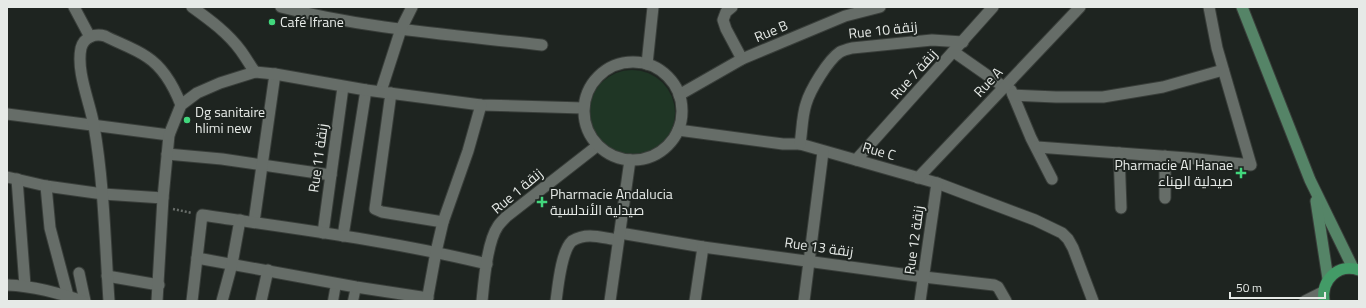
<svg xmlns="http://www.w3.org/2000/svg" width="1366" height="308" viewBox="0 0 1366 308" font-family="'Titillium Web',Cairo,sans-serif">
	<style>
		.green { fill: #1f3625 }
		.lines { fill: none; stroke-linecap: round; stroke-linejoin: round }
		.pedestrian-casing { stroke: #393e3a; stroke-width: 12 }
		.minor-casing { stroke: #393e3a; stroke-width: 13 }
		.tertiary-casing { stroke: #393e3a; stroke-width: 13 }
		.secondary-casing { stroke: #393e3a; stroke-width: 13 }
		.primary-casing { stroke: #393e3a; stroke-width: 13 }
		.path { stroke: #686d69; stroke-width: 2.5; stroke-dasharray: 2 2; stroke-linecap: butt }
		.pedestrian { stroke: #666d68; stroke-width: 10 }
		.minor { stroke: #666d68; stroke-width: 11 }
		.tertiary { stroke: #666d68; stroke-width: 11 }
		.secondary { stroke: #558467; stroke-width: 11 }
		.primary { stroke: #439b67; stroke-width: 11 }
		.poi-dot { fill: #41d77c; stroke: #1e2420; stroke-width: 1.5 }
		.labels { text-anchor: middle; stroke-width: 4; stroke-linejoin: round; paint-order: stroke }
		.poi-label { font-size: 14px; fill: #e6eae7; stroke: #1e2420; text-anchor: start }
		.street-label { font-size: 14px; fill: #e6eae7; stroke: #1e2420 }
	</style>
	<rect width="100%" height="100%" fill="#1e2420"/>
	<circle class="green" cx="632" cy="113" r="43"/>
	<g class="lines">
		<defs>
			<g id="pedestrian">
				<path d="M 333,301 L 336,284"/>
				<path d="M 353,301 L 356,287"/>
			</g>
			<g id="minor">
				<path d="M 74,7 L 90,37"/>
				<path d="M 192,7 C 210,20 228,33 241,51 C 246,58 250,65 255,72"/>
				<path d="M 281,7 C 366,29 455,35 542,45"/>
				<path d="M 732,7 L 726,12 L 723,20 L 726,29 L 742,59"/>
				<path d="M 954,52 L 1004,87"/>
				<path d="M 1011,90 L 1031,138 L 1052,179"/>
				<path d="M 381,91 L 401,29 L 412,7"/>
				<path d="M 391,93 L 375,209 L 382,212 L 443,222"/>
				<path d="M 679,95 L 742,59 L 845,16 L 880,7"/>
				<path d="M 1013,95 L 1056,97 L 1103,97 L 1163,87 L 1223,70"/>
				<path d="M 7,114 L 169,135"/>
				<path d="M 678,130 L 783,144 L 800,144 L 937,183 L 1035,220 L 1062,233 L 1068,239 L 1073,248 L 1093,301"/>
				<path d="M 800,144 C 802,132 802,116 806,104 C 810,90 828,60 840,52 C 844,50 848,49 852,48 L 932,40 L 963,42"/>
				<path d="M 1037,147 L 1188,158 L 1251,165 L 1217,48 L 1209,7"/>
				<path d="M 1119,153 L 1121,208"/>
				<path d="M 167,154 L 222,159 L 331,175"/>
				<path d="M 856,160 L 993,7"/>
				<path d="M 7,177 L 46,186 L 103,194 L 163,198"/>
				<path d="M 918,178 L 1080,7"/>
				<path d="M 17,179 L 25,286"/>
				<path d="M 46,186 L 50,228 L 68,296"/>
				<path d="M 1165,198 L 1165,156"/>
				<path d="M 254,222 L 275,74"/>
				<path d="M 323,233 L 343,87"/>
				<path d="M 620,233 L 703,247 L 924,277 L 994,285 L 998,287 L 1006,301"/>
				<path d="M 343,236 L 366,90"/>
				<path d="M 197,258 L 356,287 L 428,298"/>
				<path d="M 79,273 L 85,301"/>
				<path d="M 107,276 L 159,285"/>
				<path d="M 7,285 C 34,286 58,293 83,301"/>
				<path d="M 109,301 C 105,243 104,183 94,126 C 90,102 76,72 81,48 C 84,37 95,33 105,36 C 118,43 134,48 147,57 C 164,68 174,87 181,105"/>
				<path d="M 157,301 L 163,198 L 169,135 L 181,105 L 197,93 L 220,83 L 255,72 L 275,74 L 366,90 L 481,105 L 583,108"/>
				<path d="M 192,301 L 202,215 C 297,229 393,241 487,264"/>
				<path d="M 222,301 L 232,264 L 240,220"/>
				<path d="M 261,301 L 268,270"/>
				<path d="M 427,301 L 436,252 L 443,222 L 468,151 L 481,105"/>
				<path d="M 482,301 C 484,281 487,242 498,226 C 500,223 503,220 506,217 L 597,146"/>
				<path d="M 556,301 C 558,287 561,251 572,241 C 577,238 584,236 590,236 C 599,236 609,239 618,240"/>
				<path d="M 695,301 L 703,247"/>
				<path d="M 804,301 L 823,152"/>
				<path d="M 920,301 L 937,183"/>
			</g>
			<g id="tertiary">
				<circle cx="633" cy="111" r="49"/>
				<path d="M 647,64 L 653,7"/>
				<path d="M 610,301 L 630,160"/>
				<path d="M 1305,301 L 1323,292"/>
			</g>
			<g id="secondary">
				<path d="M 1242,7 L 1310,180 L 1353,268"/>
				<path d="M 1316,201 L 1328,279"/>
			</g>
			<path id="primary" d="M 1324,301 C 1321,280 1338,263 1359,270"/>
		</defs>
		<use href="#pedestrian" class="pedestrian-casing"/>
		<use href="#minor" class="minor-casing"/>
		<use href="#tertiary" class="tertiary-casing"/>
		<use href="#secondary" class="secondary-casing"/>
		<use href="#primary" class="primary-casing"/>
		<path class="path" d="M 173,209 L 192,213"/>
		<use href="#pedestrian" class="pedestrian"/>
		<use href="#minor" class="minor"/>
		<use href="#tertiary" class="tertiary"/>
		<use href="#secondary" class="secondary"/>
		<use href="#primary" class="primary"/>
	</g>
	<g class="poi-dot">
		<circle cx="272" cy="22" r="4"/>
		<circle cx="187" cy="120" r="4"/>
		<path d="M1239 167h4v4h4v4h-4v4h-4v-4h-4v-4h4z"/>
		<path d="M540 196h4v4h4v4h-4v4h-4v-4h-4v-4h4z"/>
	</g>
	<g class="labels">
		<g class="poi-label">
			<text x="280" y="27">Café Ifrane</text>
			<text x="195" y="117">Dg sanitaire<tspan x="195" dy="16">hlimi new</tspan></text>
			<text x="1233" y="170" text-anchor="end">Pharmacie Al Hanae<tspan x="1233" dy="16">صيدلية الهناء</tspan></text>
			<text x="550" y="199">Pharmacie Andalucia<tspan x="550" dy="16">صيدلية الأندلسية</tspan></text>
		</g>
		<g class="street-label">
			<text transform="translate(883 30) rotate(-6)" y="5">Rue 10 زنقة</text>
			<text transform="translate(771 31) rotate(-23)" y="5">Rue B</text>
			<text transform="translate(914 74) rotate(-48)" y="5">Rue 7 زنقة</text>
			<text transform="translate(988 82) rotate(-47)" y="5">Rue A</text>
			<text transform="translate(879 151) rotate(16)" y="5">Rue C</text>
			<text transform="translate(318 158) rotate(-82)" y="5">Rue 11 زنقة</text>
			<text transform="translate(517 191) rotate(-40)" y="5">Rue 1 زنقة</text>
			<text transform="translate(914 240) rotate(-82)" y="5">Rue 12 زنقة</text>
			<text transform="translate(819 247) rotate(8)" y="5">Rue 13 زنقة</text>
		</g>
	</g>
	<rect width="1366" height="308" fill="none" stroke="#e6eae7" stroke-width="16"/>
	<path d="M1230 292v6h95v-6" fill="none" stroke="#e6eae7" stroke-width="2"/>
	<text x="1236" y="292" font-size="12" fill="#e6eae7" stroke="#1e2420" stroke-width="3" paint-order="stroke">50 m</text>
</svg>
